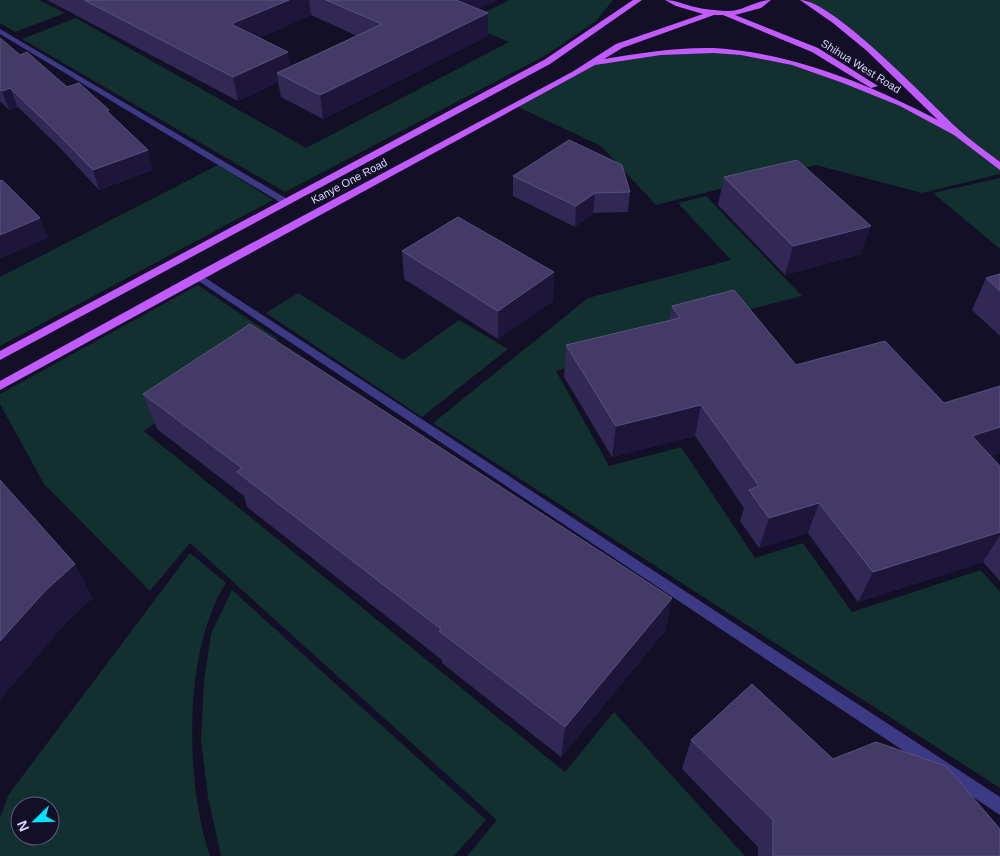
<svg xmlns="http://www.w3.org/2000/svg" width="1000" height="856" viewBox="0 0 1000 856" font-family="Arial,sans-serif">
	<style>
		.green { fill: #12302f; fill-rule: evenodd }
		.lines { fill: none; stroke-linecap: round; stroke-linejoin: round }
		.minor { fill: #3d3a85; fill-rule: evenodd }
		.major { fill: #c25bff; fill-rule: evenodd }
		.wall { fill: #312854; fill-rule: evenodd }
		.shaded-wall { fill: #1d163a }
		.building { fill: #433a66; stroke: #5a527e }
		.labels { text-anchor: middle; stroke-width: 4; stroke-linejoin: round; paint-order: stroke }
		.far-street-label { font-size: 11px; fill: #d9d4ff; stroke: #130f26 }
	</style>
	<rect width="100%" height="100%" fill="#130f26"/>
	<g class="green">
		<path d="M 0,0 L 39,0 L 65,13 L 15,32 L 0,23 Z"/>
		<path d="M 509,0 L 613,0 L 596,21 L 548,54 L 285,192 L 22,39 L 76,18 L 306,148 L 509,42 L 464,23 Z"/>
		<path d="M 805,0 L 1000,0 L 1000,174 L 922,193 L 816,165 L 656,205 L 601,146 L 516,106 L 590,64 L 682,51 L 760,55 L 852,82 L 957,134 L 837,21 Z"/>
		<path d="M 218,165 L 273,200 L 0,346 L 0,277 Z"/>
		<path d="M 1000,178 L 1000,249 L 933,193 Z"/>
		<path d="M 706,196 L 802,296 L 663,332 L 556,371 L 609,466 L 681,447 L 755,558 L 803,543 L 852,612 L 981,570 L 1000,592 L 1000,788 L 433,423 L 588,298 L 731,260 L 678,203 Z"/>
		<path d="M 198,285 L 278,339 L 144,431 L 565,772 L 614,712 L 745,856 L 467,856 L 497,820 L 190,543 L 150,591 L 44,484 L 0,404 L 0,394 Z"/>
		<path d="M 298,293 L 403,360 L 459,320 L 508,349 L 422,417 L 266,313 Z"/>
		<path d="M 190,553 L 226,583 C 183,649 185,783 210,856 L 0,856 L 0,818 L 9,794 ZM 20,806 L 50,806 L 50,836 L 20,836 Z"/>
		<path d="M 232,590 L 486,820 L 454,856 L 221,856 L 208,797 L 201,739 L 204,681 L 211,634 Z"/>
	</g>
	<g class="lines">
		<g class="minor">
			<path d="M 0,29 L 289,200 L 291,202 L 289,204 L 283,204 L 0,34 Z"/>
			<path d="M 198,273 L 1000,797 L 1000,815 L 194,278 L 193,276 Z"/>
		</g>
		<g class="major">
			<path d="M 633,0 L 642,0 L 550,64 L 0,360 L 0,351 L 544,60 Z"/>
			<path d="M 665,0 C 676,0 685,5 695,7 C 706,10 716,10 726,11 C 743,12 755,0 771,0 L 761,8 L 735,15 L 818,48 L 878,86 L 871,88 L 812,52 L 723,15 L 714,15 L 622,48 L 604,59 C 640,53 677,47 714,48 C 793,53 869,84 938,120 L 867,51 L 833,23 L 800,0 C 833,0 930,103 958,129 C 971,141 986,151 1000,162 L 1000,170 L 954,135 L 900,106 L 843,83 L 792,65 L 741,55 L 713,53 L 661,55 L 595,65 L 0,390 L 0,381 L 194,274 L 572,72 L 616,44 L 703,14 L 676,6 Z"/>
		</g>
	</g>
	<g class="wall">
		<path d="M 47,0 L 497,0 L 478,9 L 488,36 L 323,119 L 281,97 L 278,82 L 238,101 ZM 311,15 L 357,36 L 290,66 L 288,52 L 259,38 Z"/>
		<path d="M 0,38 L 20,55 L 67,87 L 110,114 L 153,170 L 99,190 L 61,149 L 18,107 L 9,110 L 0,101 Z"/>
		<path d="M 513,176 L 630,192 L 628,212 L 593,213 L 575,227 L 513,196 Z"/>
		<path d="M 724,177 L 861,254 L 785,275 L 718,205 Z"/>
		<path d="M 402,251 L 554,272 L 553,301 L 498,339 L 404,279 Z"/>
		<path d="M 1000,274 L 1000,336 L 972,310 L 986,278 Z"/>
		<path d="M 672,306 L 796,365 L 944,403 L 1000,453 L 991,456 L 1000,466 L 1000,581 L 983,562 L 858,602 L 808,533 L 759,548 L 740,521 L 744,508 L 695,436 L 612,457 L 564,377 L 566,345 L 669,321 Z"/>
		<path d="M 143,394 L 672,598 L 665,631 L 561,757 L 442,663 L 442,660 L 247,507 L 244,496 L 157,429 Z"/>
		<path d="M 691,740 L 833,759 L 1000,856 L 758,856 L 758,847 L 682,769 Z"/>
	</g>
	<g class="shaded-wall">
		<path d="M 289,0 L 309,0 L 311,15 L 236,48 L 231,24 Z"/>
		<path d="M 452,0 L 497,0 L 453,21 Z"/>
		<path d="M 488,13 L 488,36 L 323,119 L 320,95 Z"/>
		<path d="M 288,52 L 292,76 L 277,73 L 278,82 L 238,101 L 233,77 Z"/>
		<path d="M 10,88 L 18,107 L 9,110 L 2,91 Z"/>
		<path d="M 148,150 L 153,170 L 99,190 L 93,170 Z"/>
		<path d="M 595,193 L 593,213 L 575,227 L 576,206 Z"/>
		<path d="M 40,218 L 48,238 L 0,259 L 0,235 Z"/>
		<path d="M 871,226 L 861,254 L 785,275 L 793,246 Z"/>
		<path d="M 554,272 L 553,301 L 498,339 L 498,311 Z"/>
		<path d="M 701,405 L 695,436 L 612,457 L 616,426 Z"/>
		<path d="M 1000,427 L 1000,453 L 955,467 L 972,436 Z"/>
		<path d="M 819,503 L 808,533 L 759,548 L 769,518 Z"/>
		<path d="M 1000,532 L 1000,535 L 983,562 L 858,602 L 873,572 Z"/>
		<path d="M 75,564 L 93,598 L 66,623 L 0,700 L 0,641 L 46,590 Z"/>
		<path d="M 672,598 L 665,631 L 561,757 L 565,727 Z"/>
	</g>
	<g class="building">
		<path d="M 84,0 L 289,0 L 231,24 L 288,52 L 233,77 Z"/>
		<path d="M 326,0 L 456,0 L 488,13 L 320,95 L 277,73 L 382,24 Z"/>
		<path d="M 0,38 L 20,55 L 27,52 L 67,87 L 79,83 L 109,110 L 107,111 L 148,150 L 93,170 L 54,130 L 10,88 L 2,91 L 0,90 Z"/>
		<path d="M 569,140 L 622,165 L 630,192 L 595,193 L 576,206 L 513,176 Z"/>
		<path d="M 797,160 L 871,226 L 793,246 L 724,177 Z"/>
		<path d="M 2,180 L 40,218 L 0,235 L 0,181 Z"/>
		<path d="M 458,217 L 554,272 L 498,311 L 402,251 Z"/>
		<path d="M 1000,274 L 1000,291 L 986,278 Z"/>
		<path d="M 734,290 L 796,365 L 885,341 L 944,403 L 1000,386 L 1000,427 L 972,436 L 1000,466 L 1000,532 L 873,572 L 819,503 L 769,518 L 749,490 L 759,486 L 701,405 L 616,426 L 566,345 L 680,318 L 672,306 Z"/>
		<path d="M 250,324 L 672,598 L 565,727 L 439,631 L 441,629 L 237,472 L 242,468 L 143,394 Z"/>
		<path d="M 0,480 L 75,564 L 46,590 L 0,641 Z"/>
		<path d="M 752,684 L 833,759 L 876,742 L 946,766 L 1000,829 L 1000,856 L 773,856 L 773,820 L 691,740 Z"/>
	</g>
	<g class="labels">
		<g class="far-street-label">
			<text transform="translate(861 66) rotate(32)" y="4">Shihua West Road</text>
			<text transform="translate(349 181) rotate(-28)" y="4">Kanye One Road</text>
		</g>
	</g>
	<g transform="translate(35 821) rotate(247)"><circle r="24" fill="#130f26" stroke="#625e7d"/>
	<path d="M0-4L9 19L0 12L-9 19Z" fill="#00e5ff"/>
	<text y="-8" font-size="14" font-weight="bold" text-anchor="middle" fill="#d9d4ff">N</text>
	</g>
</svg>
